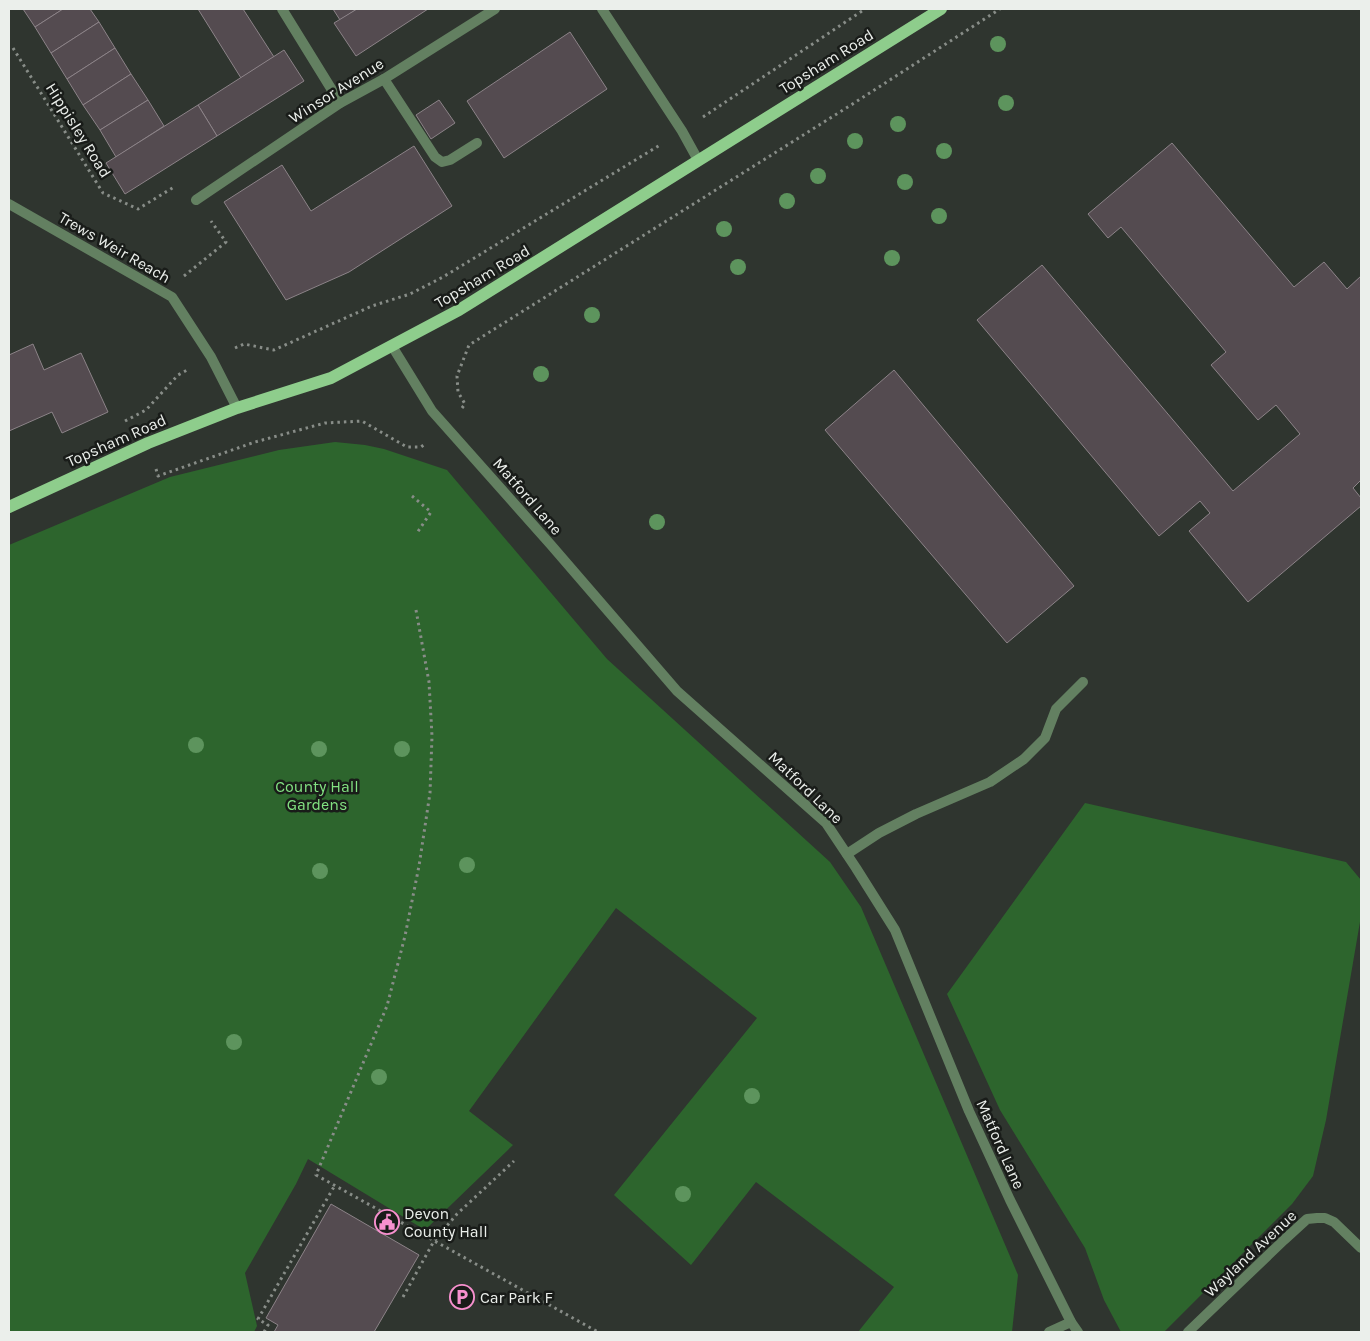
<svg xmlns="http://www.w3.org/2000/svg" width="1370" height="1341" viewBox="0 0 1370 1341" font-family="Karla,sans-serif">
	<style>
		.green { fill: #2d652d }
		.building { fill: #544b50; stroke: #8c8388 }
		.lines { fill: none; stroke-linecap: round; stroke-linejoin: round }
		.path { stroke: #888d88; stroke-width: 3; stroke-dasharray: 2.5 4; stroke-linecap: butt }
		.service { stroke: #638061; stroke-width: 10 }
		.minor { stroke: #638061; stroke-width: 10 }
		.primary { stroke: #8ecd8c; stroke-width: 12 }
		.tree { fill: #5d945d }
		.labels { text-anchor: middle; stroke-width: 5; stroke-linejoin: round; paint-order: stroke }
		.street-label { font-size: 16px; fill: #ebefeb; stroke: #191c19 }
		.park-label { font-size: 16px; fill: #83e282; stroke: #191c19 }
		.poi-label { font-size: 16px; fill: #ebefeb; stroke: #191c19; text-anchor: start }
	</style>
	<rect width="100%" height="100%" fill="#2f352f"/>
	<g class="green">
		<path d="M 335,442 L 365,445 L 384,449 L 447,470 L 607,659 L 830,862 L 861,907 L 1018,1275 L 1012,1332 L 858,1332 L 894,1287 L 756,1182 L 691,1265 L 614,1195 L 757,1018 L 616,908 L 469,1111 L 513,1145 L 425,1230 L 308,1159 L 296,1184 L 245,1273 L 257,1326 L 254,1332 L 9,1332 L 9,545 L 170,477 L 279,450 Z"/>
		<path d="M 1085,803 L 1346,862 L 1361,880 L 1361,916 L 1326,1120 L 1313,1176 L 1292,1204 L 1164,1332 L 1121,1332 L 1104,1300 L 1085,1248 L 1000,1110 L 947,994 Z"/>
	</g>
	<g class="building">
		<path d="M 23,9 L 63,9 L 35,27 Z"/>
		<path d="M 63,9 L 90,9 L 99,22 L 51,53 L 35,27 Z"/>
		<path d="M 198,9 L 243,9 L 274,57 L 241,78 Z"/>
		<path d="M 333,9 L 357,9 L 340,20 Z"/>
		<path d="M 357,9 L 428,9 L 356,56 L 334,23 Z"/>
		<path d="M 99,22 L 115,48 L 67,79 L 51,53 Z"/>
		<path d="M 570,32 L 607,89 L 504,158 L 467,101 Z"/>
		<path d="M 115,48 L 131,74 L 83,105 L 67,79 Z"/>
		<path d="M 284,50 L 304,81 L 217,136 L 198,105 Z"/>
		<path d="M 131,74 L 148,100 L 100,130 L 83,105 Z"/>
		<path d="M 148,100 L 164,126 L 116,157 L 100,130 Z"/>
		<path d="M 439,100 L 455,123 L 431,139 L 416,115 Z"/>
		<path d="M 198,105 L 217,136 L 125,194 L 106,163 Z"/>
		<path d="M 1172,143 L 1294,287 L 1324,262 L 1347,289 L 1361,276 L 1361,480 L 1353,488 L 1361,498 L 1361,506 L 1248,602 L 1189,531 L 1210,513 L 1200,501 L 1159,536 L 977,320 L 1042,265 L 1233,491 L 1300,434 L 1276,405 L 1258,420 L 1211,365 L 1226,352 L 1121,227 L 1108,238 L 1088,214 Z"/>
		<path d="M 414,146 L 452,206 L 349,272 L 286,300 L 224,202 L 282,165 L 311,211 Z"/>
		<path d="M 33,344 L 44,370 L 81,353 L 108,412 L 62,433 L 52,412 L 9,431 L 9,355 Z"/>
		<path d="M 894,370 L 1074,586 L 1007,643 L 825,430 Z"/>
		<path d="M 331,1204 L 419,1255 L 374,1332 L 274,1332 L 278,1325 L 266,1318 Z"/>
	</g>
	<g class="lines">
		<g class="path">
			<path d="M 13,48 L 103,193 L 138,209 L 174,187"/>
			<path d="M 703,117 L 865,9"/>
			<path d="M 184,276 L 226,242 L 211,221"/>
			<path d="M 235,348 L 244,344 L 274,350 L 372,306 L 410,294 L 443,277 L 660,145"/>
			<path d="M 462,408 L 465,404 L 458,392 L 457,376 L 469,345 L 851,105 L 1000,9"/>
			<path d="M 125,421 L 146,410 L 178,375 L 189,369"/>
			<path d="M 156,469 L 158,476 L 255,442 L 325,423 L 362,421 L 407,447 L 421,447 L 425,444"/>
			<path d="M 412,496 L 431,512 L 417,533"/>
			<path d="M 416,610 L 429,682 L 432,736 L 430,793 L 419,866 L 405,936 L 387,1006 L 316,1175 L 598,1332"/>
			<path d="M 403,1297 L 434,1241 L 457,1214 L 514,1161"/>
			<path d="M 264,1332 L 268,1325 L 258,1319 L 335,1185"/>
		</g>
		<g class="service">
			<path d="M 384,79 L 435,157 L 442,162 L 450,160 L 477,143"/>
			<path d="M 847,854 L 879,833 L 916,814 L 990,782 L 1024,759 L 1045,738 L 1056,709 L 1083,682"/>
			<path d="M 1049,1332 L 1071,1322"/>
		</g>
		<g class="minor">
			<path d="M 282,9 L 340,103"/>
			<path d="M 602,9 L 682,131 L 698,160"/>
			<path d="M 196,200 L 340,103 L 384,79 L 495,9"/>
			<path d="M 9,204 L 172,297 L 211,357 L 237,408"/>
			<path d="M 392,346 L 432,411 L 551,545 L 677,691 L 826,823 L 856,868 L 895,930 L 969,1111 L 1010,1200 L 1071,1322 L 1078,1332"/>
			<path d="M 1188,1332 L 1284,1240 L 1307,1219 L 1317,1218 L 1325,1218 L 1334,1222 L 1361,1248"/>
		</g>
		<path class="primary" d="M 9,507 L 148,443 L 237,408 L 331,378 L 459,310 L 941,9"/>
	</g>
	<g class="tree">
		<circle cx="998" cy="44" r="8"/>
		<circle cx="1006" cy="103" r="8"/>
		<circle cx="898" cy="124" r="8"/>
		<circle cx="855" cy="141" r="8"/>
		<circle cx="944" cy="151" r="8"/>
		<circle cx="818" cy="176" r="8"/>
		<circle cx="905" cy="182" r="8"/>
		<circle cx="787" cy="201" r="8"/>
		<circle cx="939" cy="216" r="8"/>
		<circle cx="724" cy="229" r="8"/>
		<circle cx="892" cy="258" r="8"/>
		<circle cx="738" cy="267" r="8"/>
		<circle cx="592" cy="315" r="8"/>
		<circle cx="541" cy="374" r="8"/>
		<circle cx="657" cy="522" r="8"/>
		<circle cx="196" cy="745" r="8"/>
		<circle cx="319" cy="749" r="8"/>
		<circle cx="402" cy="749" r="8"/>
		<circle cx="467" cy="865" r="8"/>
		<circle cx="320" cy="871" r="8"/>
		<circle cx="234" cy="1042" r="8"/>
		<circle cx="379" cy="1077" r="8"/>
		<circle cx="752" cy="1096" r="8"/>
		<circle cx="683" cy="1194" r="8"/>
	</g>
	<defs>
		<symbol id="civic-ring" viewBox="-11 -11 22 22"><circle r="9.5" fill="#191c19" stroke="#f790ce" stroke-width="1.5"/><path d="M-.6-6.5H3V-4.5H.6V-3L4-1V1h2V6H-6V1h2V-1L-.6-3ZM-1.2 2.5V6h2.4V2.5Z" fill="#f790ce"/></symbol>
		<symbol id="parking-ring" viewBox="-11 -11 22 22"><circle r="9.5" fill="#191c19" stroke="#f790ce" stroke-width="1.5"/><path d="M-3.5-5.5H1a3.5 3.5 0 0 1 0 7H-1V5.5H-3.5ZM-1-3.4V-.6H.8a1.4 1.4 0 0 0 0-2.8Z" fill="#f790ce"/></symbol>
	</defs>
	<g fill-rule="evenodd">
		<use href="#civic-ring" x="373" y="1208" width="28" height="28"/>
		<use href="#parking-ring" x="448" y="1283" width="28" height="28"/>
	</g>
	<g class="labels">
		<g class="street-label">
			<text transform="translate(826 61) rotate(-32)" y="6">Topsham Road</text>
			<text transform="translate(336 90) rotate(-32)" y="6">Winsor Avenue</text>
			<text transform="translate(79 130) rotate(58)" y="6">Hippisley Road</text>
			<text transform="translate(115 247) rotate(30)" y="6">Trews Weir Reach</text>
			<text transform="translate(482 276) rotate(-31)" y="6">Topsham Road</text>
			<text transform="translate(116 440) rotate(-24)" y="6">Topsham Road</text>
			<text transform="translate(528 496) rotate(49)" y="6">Matford Lane</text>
			<text transform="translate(806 787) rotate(44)" y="6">Matford Lane</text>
			<text transform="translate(1001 1144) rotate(66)" y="6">Matford Lane</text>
			<text transform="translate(1250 1253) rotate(-43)" y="6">Wayland Avenue</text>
		</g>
		<g class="park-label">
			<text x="317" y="792">County Hall<tspan x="317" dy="18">Gardens</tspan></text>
		</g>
		<g class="poi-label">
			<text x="404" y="1219">Devon<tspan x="404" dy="18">County Hall</tspan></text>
			<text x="480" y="1303">Car Park F</text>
		</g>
	</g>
	<rect width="1370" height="1341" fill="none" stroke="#ebefeb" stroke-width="20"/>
</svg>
